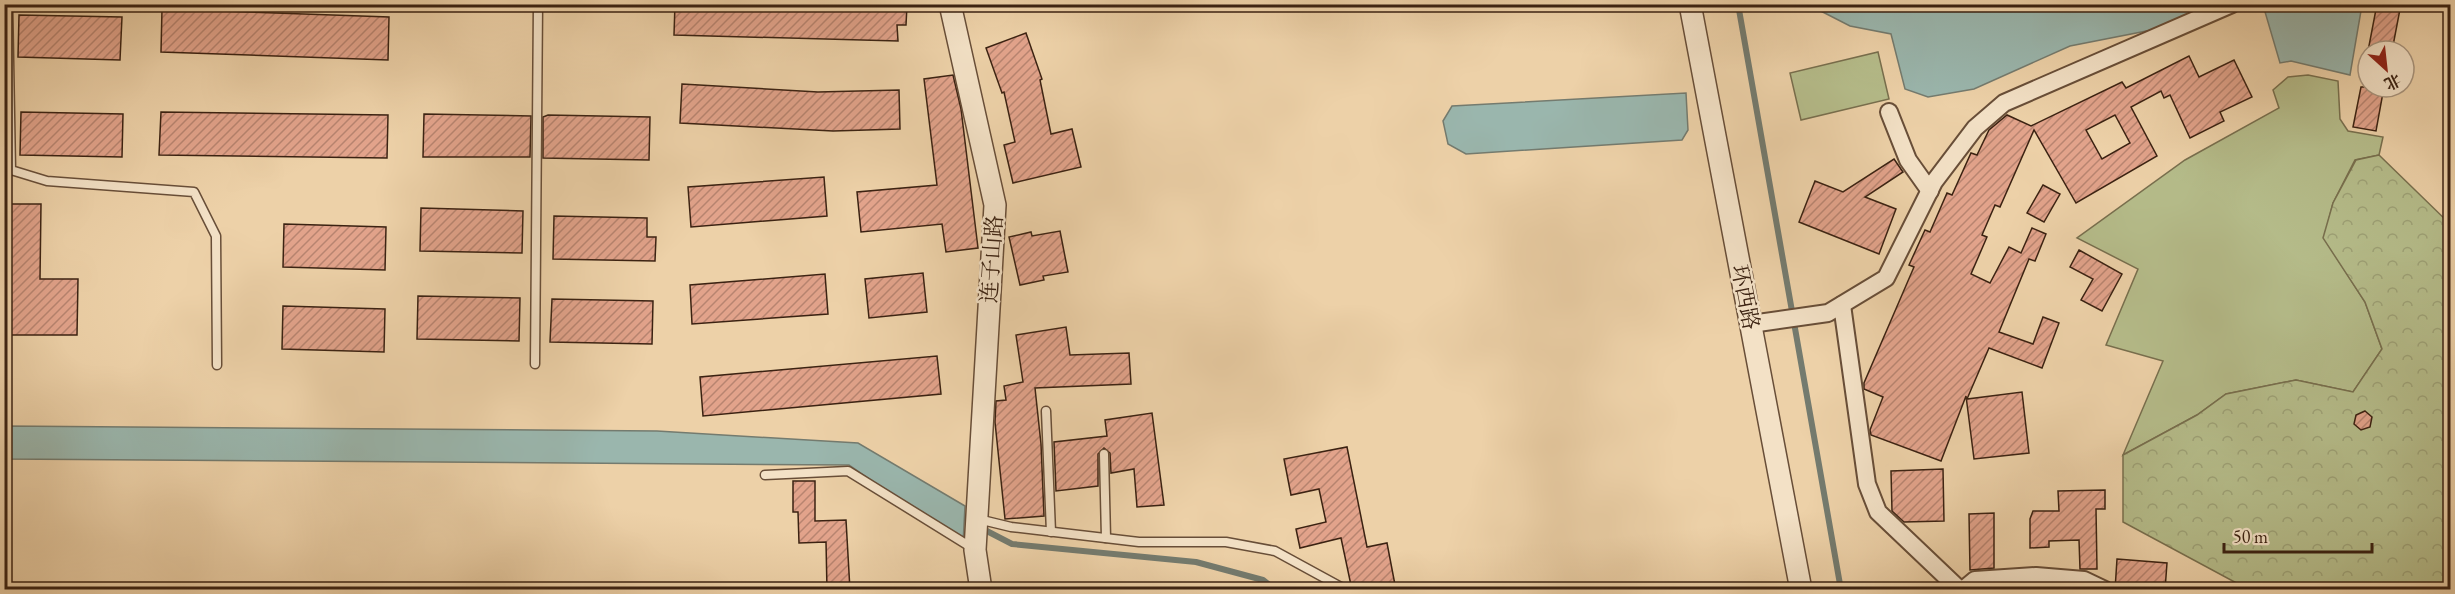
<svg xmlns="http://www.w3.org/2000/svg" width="2455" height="594" viewBox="0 0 2455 594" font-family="'EB Garamond','Noto Serif SC',serif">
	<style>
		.green { fill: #b5bc8a; stroke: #786f4e; stroke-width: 1.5 }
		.forest { fill: url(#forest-crowns); stroke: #786f4e; stroke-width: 1.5 }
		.water { fill: #9ab6ad; stroke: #747b6f; stroke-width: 1.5 }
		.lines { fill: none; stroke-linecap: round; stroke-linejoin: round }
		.stream { stroke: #747b6f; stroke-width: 6 }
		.building { fill: url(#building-hatch); stroke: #3b2212; stroke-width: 1.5; fill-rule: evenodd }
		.service-casing { stroke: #684e38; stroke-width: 11 }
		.minor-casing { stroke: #684e38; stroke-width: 20 }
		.tertiary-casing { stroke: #684e38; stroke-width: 24 }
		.service { stroke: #f3e1c6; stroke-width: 8 }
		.minor { stroke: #f3e1c6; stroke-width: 16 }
		.tertiary { stroke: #f3e1c6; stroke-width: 21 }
		.labels { text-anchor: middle; stroke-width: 5; stroke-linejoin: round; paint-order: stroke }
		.street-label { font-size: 22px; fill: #3b2212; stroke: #f3e1c6 }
	</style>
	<defs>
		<pattern id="forest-crowns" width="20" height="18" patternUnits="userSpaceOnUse" patternTransform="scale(1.5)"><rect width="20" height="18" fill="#b5bc8a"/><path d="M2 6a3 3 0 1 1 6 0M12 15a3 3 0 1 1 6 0" fill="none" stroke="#9da176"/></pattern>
		<pattern id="building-hatch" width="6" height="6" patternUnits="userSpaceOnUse" patternTransform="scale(1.5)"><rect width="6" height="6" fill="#e2a38b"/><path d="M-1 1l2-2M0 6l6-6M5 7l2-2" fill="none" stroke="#b88470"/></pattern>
	</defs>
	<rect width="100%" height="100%" fill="#edd1a8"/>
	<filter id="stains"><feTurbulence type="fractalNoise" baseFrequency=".00333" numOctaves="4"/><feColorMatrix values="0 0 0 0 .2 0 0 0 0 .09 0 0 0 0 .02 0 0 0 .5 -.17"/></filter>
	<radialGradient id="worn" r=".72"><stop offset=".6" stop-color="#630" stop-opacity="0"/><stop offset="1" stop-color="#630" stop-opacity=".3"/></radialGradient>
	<g class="green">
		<path d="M 1878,52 L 1889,99 L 1801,120 L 1790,73 Z"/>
		<path d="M 2308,75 L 2338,81 L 2340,119 L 2348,131 L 2383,137 L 2379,155 L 2355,160 L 2333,203 L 2324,238 L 2365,302 L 2382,349 L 2353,392 L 2296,380 L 2226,394 L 2197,415 L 2123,455 L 2163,361 L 2106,345 L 2138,269 L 2077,238 L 2185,160 L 2279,108 L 2273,90 L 2288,77 Z"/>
	</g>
	<path class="forest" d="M 2379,155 L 2450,224 L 2450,589 L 2259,589 L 2242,586 L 2123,522 L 2123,455 L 2197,415 L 2226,394 L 2296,380 L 2353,392 L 2382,349 L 2365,302 L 2323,238 L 2333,203 L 2356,160 Z"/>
	<g class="water">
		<path d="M 1809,5 L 2203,5 L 2182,24 L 2070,46 L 1974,89 L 1928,97 L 1905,89 L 1891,34 L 1850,26 Z"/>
		<path d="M 2263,5 L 2362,5 L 2350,75 L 2291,61 L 2280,63 Z"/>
		<path d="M 1686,93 L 1688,130 L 1682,140 L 1466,154 L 1448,144 L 1443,121 L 1452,106 Z"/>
		<path d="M 4,426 L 657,431 L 858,443 L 965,506 L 963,544 L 849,465 L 5,459 Z"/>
	</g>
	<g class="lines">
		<g class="stream">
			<path d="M 1738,4 L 1841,590"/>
			<path d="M 981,528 L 1012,544 L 1196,562 L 1263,580 L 1276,590"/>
		</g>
	</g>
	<g class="building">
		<path d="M 675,4 L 907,5 L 906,25 L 897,25 L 898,41 L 674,35 Z"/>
		<path d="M 2377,4 L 2401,4 L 2392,51 L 2368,51 Z"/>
		<path d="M 162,9 L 389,17 L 388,60 L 161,52 Z"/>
		<path d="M 19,15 L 122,17 L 120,60 L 18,57 Z"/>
		<path d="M 1026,33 L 1042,79 L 1040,80 L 1051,134 L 1072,129 L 1081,167 L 1013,183 L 1004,145 L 1015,142 L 1004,92 L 1002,93 L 986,48 Z"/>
		<path d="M 2189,56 L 2199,77 L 2234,60 L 2252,97 L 2220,112 L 2224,121 L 2190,138 L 2170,95 L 2164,98 L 2161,91 L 2131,107 L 2157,156 L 2076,203 L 2034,130 L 2000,207 L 1995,205 L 1982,235 L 1987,237 L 1971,274 L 1990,283 L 2009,247 L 2021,253 L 2032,228 L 2046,234 L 2035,261 L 2029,259 L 1999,332 L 2033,344 L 2043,317 L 2059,323 L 2042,368 L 1989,348 L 1967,399 L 2022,392 L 2029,453 L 1974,459 L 1966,396 L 1941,461 L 1871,435 L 1870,430 L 1883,397 L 1864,389 L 1864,383 L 1914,267 L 1909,265 L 1925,230 L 1930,232 L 1947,193 L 1952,195 L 1971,153 L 1977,155 L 1989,130 L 2007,115 L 2031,126 L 2122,82 L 2126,88 ZM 2115,115 L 2130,143 L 2102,159 L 2086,130 Z"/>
		<path d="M 953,75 L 961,109 L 978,248 L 946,252 L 942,224 L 861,232 L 857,192 L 937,185 L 924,79 Z"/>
		<path d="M 682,84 L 818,92 L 899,90 L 900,129 L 833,131 L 680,123 Z"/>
		<path d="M 2361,87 L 2384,87 L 2376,131 L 2353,127 Z"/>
		<path d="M 21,112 L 123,114 L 122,157 L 20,155 Z"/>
		<path d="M 161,112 L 388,115 L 387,158 L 159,155 Z"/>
		<path d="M 424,114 L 531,116 L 530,157 L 423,157 Z"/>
		<path d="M 548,115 L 650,117 L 649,160 L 543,158 L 543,117 Z"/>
		<path d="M 1894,159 L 1903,172 L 1865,197 L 1896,209 L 1879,254 L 1799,222 L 1815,181 L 1843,192 Z"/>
		<path d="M 824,177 L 827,216 L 691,227 L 688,187 Z"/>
		<path d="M 2043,185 L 2060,194 L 2044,222 L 2027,213 Z"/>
		<path d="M 4,204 L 41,204 L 40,279 L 78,279 L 77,335 L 4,335 Z"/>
		<path d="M 421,208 L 523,211 L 522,253 L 420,251 Z"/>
		<path d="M 554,216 L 647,218 L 647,237 L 656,237 L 655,261 L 553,259 Z"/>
		<path d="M 284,224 L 386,227 L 385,270 L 283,267 Z"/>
		<path d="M 1060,231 L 1068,272 L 1043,276 L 1044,280 L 1020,285 L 1009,237 L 1031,232 L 1032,236 Z"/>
		<path d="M 2079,250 L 2122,274 L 2102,311 L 2081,300 L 2093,279 L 2070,267 Z"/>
		<path d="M 923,273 L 927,312 L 869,318 L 865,279 Z"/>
		<path d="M 825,274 L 828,314 L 692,324 L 690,285 Z"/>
		<path d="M 418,296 L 520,298 L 519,341 L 417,339 Z"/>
		<path d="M 552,299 L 653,301 L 652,344 L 550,342 Z"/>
		<path d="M 283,306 L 385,309 L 384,352 L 282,349 Z"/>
		<path d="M 1066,327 L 1070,355 L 1129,353 L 1131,384 L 1035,388 L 1041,444 L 1044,516 L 1005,519 L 995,422 L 996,401 L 1006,400 L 1004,386 L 1023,382 L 1016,335 Z"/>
		<path d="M 937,356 L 941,394 L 703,416 L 700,377 Z"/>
		<path d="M 2365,411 L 2372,417 L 2370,427 L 2361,430 L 2354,424 L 2356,415 Z"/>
		<path d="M 1152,413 L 1164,505 L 1137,507 L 1134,469 L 1111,473 L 1110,453 L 1104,448 L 1098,454 L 1098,486 L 1056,491 L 1054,442 L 1107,436 L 1105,420 Z"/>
		<path d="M 1347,447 L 1367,547 L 1387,543 L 1396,590 L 1352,590 L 1341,538 L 1300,548 L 1296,529 L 1326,522 L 1319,489 L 1291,495 L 1284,459 Z"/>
		<path d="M 1943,469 L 1944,521 L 1904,522 L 1892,511 L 1891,471 Z"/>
		<path d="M 793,481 L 815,481 L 815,521 L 846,520 L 850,590 L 827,590 L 826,542 L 799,543 L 798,512 L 793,512 Z"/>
		<path d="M 2105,490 L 2105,509 L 2096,509 L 2097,569 L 2080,569 L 2079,540 L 2049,541 L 2049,547 L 2030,548 L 2030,519 L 2033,511 L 2059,511 L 2058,491 Z"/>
		<path d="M 1994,513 L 1994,568 L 1970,570 L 1969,514 Z"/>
		<path d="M 2117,559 L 2167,563 L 2165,590 L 2115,590 Z"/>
	</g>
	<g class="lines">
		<defs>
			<g id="service">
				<path d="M 8,4 L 11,170 L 47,181 L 194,192 L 216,236 L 217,365"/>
				<path d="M 535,364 L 538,4"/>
				<path d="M 1046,411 L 1051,532"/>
				<path d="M 1104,454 L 1106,538"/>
				<path d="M 765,475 L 848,471 L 974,549"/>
				<path d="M 978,519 L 1011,527 L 1139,542 L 1226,542 L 1275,551 L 1341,587"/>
			</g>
			<g id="minor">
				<path d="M 1889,112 L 1908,160 L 1930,191"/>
				<path d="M 1842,305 L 1867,484 L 1878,512 L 1960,590"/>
				<path d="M 1751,324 L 1828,313 L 1886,278 L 1934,182 L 1975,128 L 2004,103 L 2232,4"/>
				<path d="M 1963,590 L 1975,580 L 2036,576 L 2084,580 L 2105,590"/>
			</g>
			<g id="tertiary">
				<path d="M 950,4 L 995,205 L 975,550 L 981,590"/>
				<path d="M 1690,4 L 1801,590"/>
			</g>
		</defs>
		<use href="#service" class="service-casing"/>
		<use href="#minor" class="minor-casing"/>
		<use href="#tertiary" class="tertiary-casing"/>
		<use href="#service" class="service"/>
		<use href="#minor" class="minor"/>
		<use href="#tertiary" class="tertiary"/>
	</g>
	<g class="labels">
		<g class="street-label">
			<text transform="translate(991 259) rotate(-86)" y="8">连子山路</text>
			<text transform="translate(1746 297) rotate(79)" y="8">环西路</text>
		</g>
	</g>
	<rect width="2455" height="594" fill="none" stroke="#edd1a8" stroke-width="24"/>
	<rect x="6" y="6" width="2443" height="582" fill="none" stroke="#3b2212" stroke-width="3"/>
	<rect x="12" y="12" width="2431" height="570" fill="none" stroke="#3b2212" stroke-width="1.5"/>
	<g transform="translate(2386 69) rotate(153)"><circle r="28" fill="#f3e1c6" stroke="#a9957e" stroke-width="1.5"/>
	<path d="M0-4.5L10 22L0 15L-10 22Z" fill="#8f2418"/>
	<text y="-9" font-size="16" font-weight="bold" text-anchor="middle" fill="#3b2212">北</text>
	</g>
	<path d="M2224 543v9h148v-9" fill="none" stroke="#3b2212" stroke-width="3"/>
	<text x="2233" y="543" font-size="18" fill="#3b2212" stroke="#f3e1c6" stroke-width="4.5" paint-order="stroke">50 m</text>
	<rect width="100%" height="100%" filter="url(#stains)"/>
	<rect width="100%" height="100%" fill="url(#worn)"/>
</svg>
